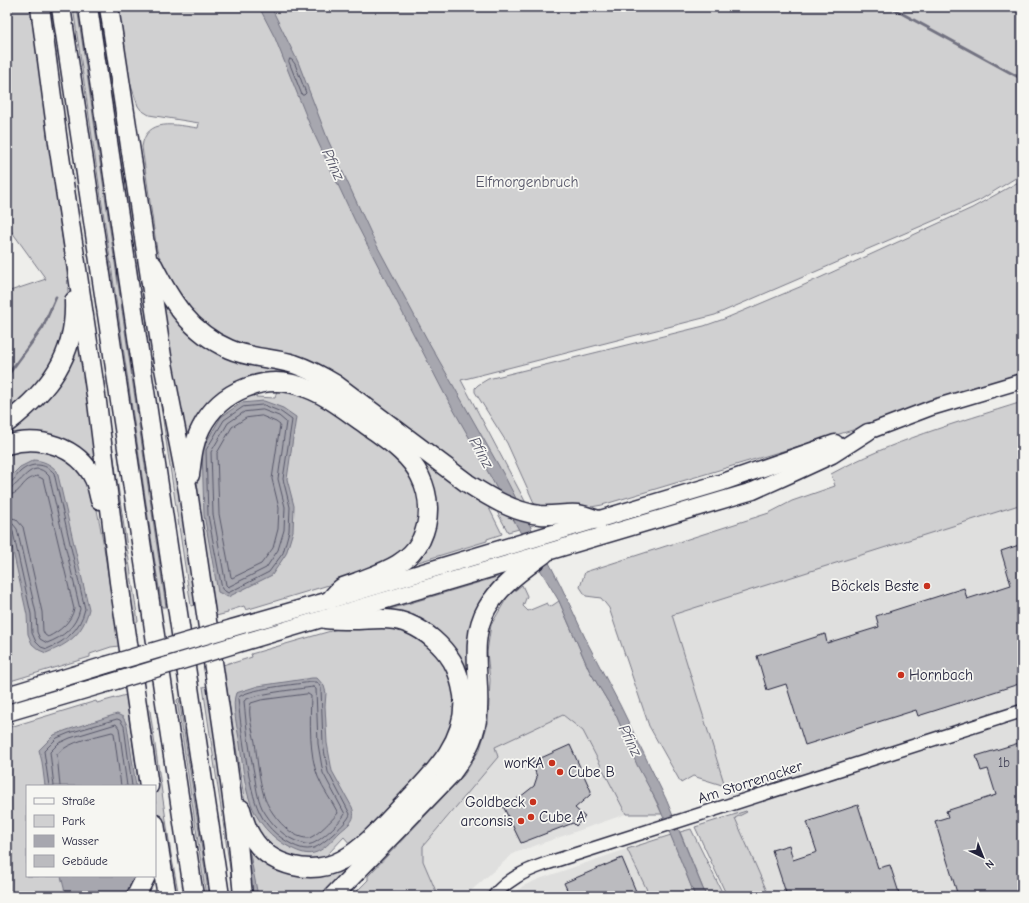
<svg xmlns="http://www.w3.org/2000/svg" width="1029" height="903" viewBox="0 0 1029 903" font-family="'Comic Neue',sans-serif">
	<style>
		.built { fill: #dfdfde }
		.green { fill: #d0d0d1; stroke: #797986 }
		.water { fill: #a7a7af; stroke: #727281 }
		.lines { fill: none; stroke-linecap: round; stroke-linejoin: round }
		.shore { stroke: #575769; stroke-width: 1 }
		.stream { stroke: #727281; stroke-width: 3 }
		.building { fill: #bbbbbf; stroke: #22223b }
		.tertiary-casing { stroke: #22223b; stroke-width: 15 }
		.secondary-casing { stroke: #22223b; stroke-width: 17 }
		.trunk-casing { stroke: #22223b; stroke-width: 19 }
		.motorway-casing { stroke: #22223b; stroke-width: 21 }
		.tertiary { stroke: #f6f6f2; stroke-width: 12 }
		.secondary { stroke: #f6f6f2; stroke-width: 14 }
		.trunk { stroke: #f6f6f2; stroke-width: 16 }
		.motorway { stroke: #f6f6f2; stroke-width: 18 }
		.trunk-bridge-casing { stroke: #22223b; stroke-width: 19; stroke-linecap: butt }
		.trunk-bridge { stroke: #f6f6f2; stroke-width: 16 }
		.poi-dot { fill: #c8321e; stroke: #f6f6f2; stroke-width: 1.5 }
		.labels { text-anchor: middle; stroke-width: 3.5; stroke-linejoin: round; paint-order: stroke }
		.number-label { font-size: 13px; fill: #48485c }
		.park-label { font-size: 15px; fill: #565668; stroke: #f6f6f2 }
		.poi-label { font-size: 15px; fill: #22223b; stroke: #f6f6f2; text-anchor: end }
		.street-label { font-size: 15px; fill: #22223b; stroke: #f6f6f2 }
		.water-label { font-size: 16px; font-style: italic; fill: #575769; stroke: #f6f6f2 }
	</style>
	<rect width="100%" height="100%" fill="#eeeeeb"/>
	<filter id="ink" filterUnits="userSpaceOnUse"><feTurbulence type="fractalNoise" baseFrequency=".025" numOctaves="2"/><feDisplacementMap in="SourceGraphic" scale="8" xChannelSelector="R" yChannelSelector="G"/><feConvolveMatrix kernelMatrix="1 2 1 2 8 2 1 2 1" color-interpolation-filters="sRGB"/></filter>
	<g filter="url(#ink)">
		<g class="built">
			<path d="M 1022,504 L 1022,896 L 769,896 L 735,818 L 671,615 Z"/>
			<path d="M 563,715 L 583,731 L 626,814 L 514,853 L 465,896 L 438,896 L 423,861 L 423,846 L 452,813 L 495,747 Z"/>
			<path d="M 627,849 L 650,896 L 511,896 L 523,886 L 539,879 Z"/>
		</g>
		<g class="green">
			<path d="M 7,7 L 35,7 L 46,92 L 49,144 L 67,271 L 69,313 L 54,367 L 7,417 L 7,292 L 46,279 L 7,225 Z"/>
			<path d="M 73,7 L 77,7 L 166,607 L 162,607 L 151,537 Z"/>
			<path d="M 116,7 L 1022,7 L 1022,174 L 980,200 L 947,215 L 715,315 L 461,380 L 526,503 L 507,496 L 486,485 L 448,457 L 445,458 L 340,380 L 233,345 L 188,313 L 163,268 L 157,250 L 142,147 C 146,117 176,125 198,128 L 199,123 L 149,115 L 141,110 L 138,106 L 128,77 Z"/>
			<path d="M 56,67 C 85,252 110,436 138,621 L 133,624 Z"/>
			<path d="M 1022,180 L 1022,372 L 984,386 L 916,406 L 856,429 L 602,505 L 575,510 L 535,505 L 507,443 L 475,392 L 475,388 L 478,385 L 488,379 L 704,326 L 724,319 L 802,286 L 972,208 Z"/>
			<path d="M 156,283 L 158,283 C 172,322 207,349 245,360 C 272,368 299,368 324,383 C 342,394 359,407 375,420 C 403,440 431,461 458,482 L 457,484 L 487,504 L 502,534 L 487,539 L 487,541 L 405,566 C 410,560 417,555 421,548 C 444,513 434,475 405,447 C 394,437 381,429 369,420 C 331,392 297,365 248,381 C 231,386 216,396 206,410 C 197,423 189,435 189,451 L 187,451 L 172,380 Z"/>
			<path d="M 78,321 L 99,476 L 89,462 L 7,439 L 7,429 L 22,418 Z"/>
			<path d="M 152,347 L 201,604 L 191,606 L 186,573 Z"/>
			<path d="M 272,386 L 330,405 L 411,471 L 423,515 L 410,547 L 362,575 L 249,609 L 246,610 L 244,606 L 228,611 L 228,613 L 216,616 L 198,497 L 197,478 L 200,448 L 220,411 L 258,389 L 256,397 L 275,398 L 277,390 Z"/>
			<path d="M 1022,402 L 1022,504 L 672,615 L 725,786 L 693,776 L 681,783 L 649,726 L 609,608 L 601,598 L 586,596 L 580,587 L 585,572 L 769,513 L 792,501 L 835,486 L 831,474 C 891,441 956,423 1022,402 Z"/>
			<path d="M 46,448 L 77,466 L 94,494 L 103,541 L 119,646 L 111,647 L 90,654 L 90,657 L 7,682 L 7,452 Z"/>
			<path d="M 495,508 L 541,523 L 508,532 Z"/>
			<path d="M 497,577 L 502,581 C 494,593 483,602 478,616 C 465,649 477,683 473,716 C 471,738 458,756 445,773 L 326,896 L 249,896 L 242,831 L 244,831 C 255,851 268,864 291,870 C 341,883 373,843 404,810 C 423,791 444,772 457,749 C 481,708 467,651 426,627 C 411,617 394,616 377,613 Z"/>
			<path d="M 522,585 L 527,596 L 523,606 L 528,611 L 547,603 L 550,607 L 559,601 L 589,670 L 616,715 L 662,814 L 626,814 L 583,731 L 563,715 L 495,747 L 498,757 L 423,846 L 423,861 L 438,896 L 352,896 L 368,880 L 368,876 L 464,775 L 480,749 L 488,723 L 490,680 L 487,652 L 491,625 L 508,596 Z"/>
			<path d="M 355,624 L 408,630 L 442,657 L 457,697 L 448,743 L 370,831 L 350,844 L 344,837 L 328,854 L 326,858 L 298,862 L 263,842 L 247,811 L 244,797 L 223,665 L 232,662 L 233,663 L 252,657 L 251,654 Z"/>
			<path d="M 213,685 L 229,790 L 234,896 L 203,687 Z"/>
			<path d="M 126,695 L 139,786 L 27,786 L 27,876 L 141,876 L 130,896 L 7,896 L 7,728 L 96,701 L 97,703 Z"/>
			<path d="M 179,698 L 209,896 L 206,896 L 177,700 Z"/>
			<path d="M 149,704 L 171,854 L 179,896 L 172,896 C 165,860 155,823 155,786 L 141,705 Z"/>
			<path d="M 746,811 L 747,812 L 735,818 L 769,896 L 727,896 L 695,827 Z"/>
			<path d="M 691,829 L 724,896 L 706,896 L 680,832 Z"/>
			<path d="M 671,835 L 695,896 L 650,896 L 627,849 Z"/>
		</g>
		<g class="water">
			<path d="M 259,7 L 271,7 L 298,62 L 328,140 L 375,242 L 428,341 L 504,475 L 561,586 L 588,644 L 620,705 L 666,799 L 706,896 L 695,896 L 658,804 L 637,765 L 616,715 L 589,670 L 559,601 L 541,571 L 474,446 L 444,393 L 355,221 L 309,123 L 275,38 Z"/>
			<path d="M 264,401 L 283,408 L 296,417 L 287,479 L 294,506 L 293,531 L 286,554 L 272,575 L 228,597 L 218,592 L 204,515 L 202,449 L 221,417 L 241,403 Z"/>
			<path d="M 34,460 C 44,461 50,464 57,471 L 89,609 C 83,634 69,644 46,653 L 39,650 L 32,644 L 28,634 L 27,615 L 7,524 L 7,483 L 11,476 L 20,467 Z"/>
			<path d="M 312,678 L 317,678 L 324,686 L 326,693 L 325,706 L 327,743 L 332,771 L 352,807 C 357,820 349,824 340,832 C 333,839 326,848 317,852 C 308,856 299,852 291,848 C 271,838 257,822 250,801 C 244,785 242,761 240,744 C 238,731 231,704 236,693 L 258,686 Z"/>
			<path d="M 117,714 L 123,717 L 127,725 L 136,786 L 45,786 L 42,762 L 39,750 L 54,735 L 67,730 Z"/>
			<path d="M 246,852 L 250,854 L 258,896 L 252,896 L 245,855 Z"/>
			<path d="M 61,876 L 136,876 L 131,886 L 123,896 L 66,896 Z"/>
		</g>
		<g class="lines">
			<g class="shore">
				<path d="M 290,59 L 292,60 L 295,64 L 306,93 L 304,95 L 302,95 L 289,62 Z"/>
				<path d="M 264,405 L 281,412 L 292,420 L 283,479 L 290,507 L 289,531 L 283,553 L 269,572 L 228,593 L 222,589 L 208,515 L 206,450 L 224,420 L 243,407 Z"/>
				<path d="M 263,410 L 279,416 L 286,422 L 278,479 L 285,507 L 284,530 L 278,550 L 266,568 L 228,587 L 226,585 L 213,514 L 211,452 L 228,423 L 244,412 Z"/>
				<path d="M 262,416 L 276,422 L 280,425 L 272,479 L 279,508 L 278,529 L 273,548 L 261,564 L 232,578 L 231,577 L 219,514 L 217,453 L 232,427 L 246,418 Z"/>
				<path d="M 7,484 C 13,483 16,476 20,472 C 31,462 45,463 54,473 L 85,609 C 80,630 66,641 47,649 L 41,647 L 36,642 L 32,633 L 31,614 L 13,532 L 11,529 L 7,528"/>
				<path d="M 7,489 C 21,488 31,455 49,476 L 80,609 C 76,627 63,637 47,643 L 40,639 L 37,632 L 36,613 L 17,529 L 13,524 L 7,523"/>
				<path d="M 7,495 C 19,495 20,486 28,480 C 31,478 34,477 37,476 L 43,479 L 74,609 C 71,622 60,631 48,637 L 45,635 L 43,631 L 42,612 L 23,527 L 16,519 L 7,517"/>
				<path d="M 312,682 L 317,682 L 321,688 L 323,744 L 328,772 L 350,814 C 349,821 328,839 321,844 C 312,851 303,850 293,845 C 257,826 254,801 247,765 C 243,742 240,720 238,698 C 244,689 299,684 312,682 Z"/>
				<path d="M 313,687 L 316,689 L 318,744 L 323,773 L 345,814 C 341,821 320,842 311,844 C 308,845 305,844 302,843 C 285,839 271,824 262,808 C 257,797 256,785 254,773 C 249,749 246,725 244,701 C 250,694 300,689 313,687 Z"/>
				<path d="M 308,694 L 311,696 C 310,720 309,755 318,777 C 323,790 332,801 338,813 C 334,818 315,838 308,838 C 290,839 269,812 264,796 C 259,779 257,759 255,742 C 253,732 247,711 251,703 L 261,700 Z"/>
				<path d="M 49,786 L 44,751 L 57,738 L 69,733 L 117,719 L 120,720 L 124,726 L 132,786"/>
				<path d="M 54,786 L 50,752 L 59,743 L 70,738 L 116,724 L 119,728 L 127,786"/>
				<path d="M 60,786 L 57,754 C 70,741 94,737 112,732 L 114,733 L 121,786"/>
			</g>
			<g class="stream">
				<path d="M 890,7 L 1022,79"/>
				<path d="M 7,376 L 43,327 L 56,297"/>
			</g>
		</g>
		<g class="building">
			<path d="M 1022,544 L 1022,683 L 918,716 L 916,710 L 805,745 L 786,684 L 767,690 L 757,656 L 825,634 L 827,643 L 879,627 L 876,616 L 964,588 L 967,599 L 1011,585 L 1001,551 Z"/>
			<path d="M 1022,742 L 1022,896 L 958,896 L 935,821 L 948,817 L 946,811 L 996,795 L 988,769 L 981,771 L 976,756 Z"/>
			<path d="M 570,745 L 591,791 L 590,795 L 575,808 L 585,817 L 576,826 L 573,823 L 521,843 L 503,806 L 520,797 L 534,786 L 537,777 L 532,762 Z"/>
			<path d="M 858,805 L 878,868 L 890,865 L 900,896 L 787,896 L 772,850 L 789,845 L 793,860 L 817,852 L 807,822 Z"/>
			<path d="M 622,858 L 638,896 L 570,896 L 564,883 Z"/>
		</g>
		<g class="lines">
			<defs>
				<path id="tertiary" d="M 494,896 C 508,879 525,871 545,864 L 1022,711"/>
				<path id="secondary" d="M 868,432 L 931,408 L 1022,381"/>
				<g id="trunk">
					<path d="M 232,628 L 330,600 L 723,482 L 835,443"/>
					<path d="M 234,645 L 753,491 L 793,473 L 832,455 L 868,432"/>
					<path d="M 7,695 L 106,665"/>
					<path d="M 7,713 L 109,683"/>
				</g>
				<g id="motorway">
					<path d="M 40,7 L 59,150 L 97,402 L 119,582 L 149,786"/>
					<path d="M 61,7 L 194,896"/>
					<path d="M 88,7 L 220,896"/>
					<path d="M 109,7 L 163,363 L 188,491 L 223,730 L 238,843 L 243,896"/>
					<path d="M 153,265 C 171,301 190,332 229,349 C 249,358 273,358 294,364 C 309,369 322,376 335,384 L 467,483 C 489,497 513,512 540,515 C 553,516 566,513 577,514 C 584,515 592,518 598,520"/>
					<path d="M 7,423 C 49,390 76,356 74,301"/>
					<path d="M 7,445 C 39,435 78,446 94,479 C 97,485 98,493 100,500"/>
					<path d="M 190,475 C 192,459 193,443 201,428 C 220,390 267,372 306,388 C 328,396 346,411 365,424 C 385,439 409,453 420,476 C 430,496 431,519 421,540 C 408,565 382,572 357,582 C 353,584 347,585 343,587 C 338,590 334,596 330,600"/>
					<path d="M 241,809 C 244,819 246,828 252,837 C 270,867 312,876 342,860 C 364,848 384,825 401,807 C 431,776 468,742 463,695 C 461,683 458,671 452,661 C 442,645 426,631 409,624 C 391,616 372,620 352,620 C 343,620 334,620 325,619"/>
					<path d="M 155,824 L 167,896"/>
					<path d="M 136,896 L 146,876"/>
					<path d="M 333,896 L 451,774 C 463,758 474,741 477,720 C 483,684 467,642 487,608 C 500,585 523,570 544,554"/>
				</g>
			</defs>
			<use href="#tertiary" class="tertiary-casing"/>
			<use href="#secondary" class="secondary-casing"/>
			<use href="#trunk" class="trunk-casing"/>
			<use href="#motorway" class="motorway-casing"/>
			<use href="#tertiary" class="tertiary"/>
			<use href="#secondary" class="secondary"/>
			<use href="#trunk" class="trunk"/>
			<use href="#motorway" class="motorway"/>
			<defs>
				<g id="trunk-bridge">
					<path d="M 106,665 L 232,628"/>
					<path d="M 109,683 L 234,645"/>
				</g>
			</defs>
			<use href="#trunk-bridge" class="trunk-bridge-casing"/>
			<use href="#trunk-bridge" class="trunk-bridge"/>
		</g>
	</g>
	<g class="poi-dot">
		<circle cx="927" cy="586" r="4"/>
		<circle cx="901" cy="675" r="4"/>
		<circle cx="552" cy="763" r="4"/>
		<circle cx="560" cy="772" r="4"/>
		<circle cx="533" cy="802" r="4"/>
		<circle cx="531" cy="817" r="4"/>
		<circle cx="521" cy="821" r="4"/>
	</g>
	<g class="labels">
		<g class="number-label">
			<text x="1004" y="767">1b</text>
		</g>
		<g class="park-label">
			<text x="527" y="187">Elfmorgenbruch</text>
		</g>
		<g class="poi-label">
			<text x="919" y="591">Böckels Beste</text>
			<text x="909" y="680" text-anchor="start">Hornbach</text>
			<text x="544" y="768">worKA</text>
			<text x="568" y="777" text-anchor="start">Cube B</text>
			<text x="525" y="807">Goldbeck</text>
			<text x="539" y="822" text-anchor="start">Cube A</text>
			<text x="513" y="826">arconsis</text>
		</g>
		<g class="street-label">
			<text transform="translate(750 782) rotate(-18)" y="5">Am Storrenacker</text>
		</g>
		<g class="water-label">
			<text transform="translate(334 164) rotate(65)" y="6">Pfinz</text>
			<text transform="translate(482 452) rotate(61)" y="6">Pfinz</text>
			<text transform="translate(631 740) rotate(63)" y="6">Pfinz</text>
		</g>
	</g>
	<rect width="1029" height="903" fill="none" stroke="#f6f6f2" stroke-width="24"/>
	<rect x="12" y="12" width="1005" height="879" fill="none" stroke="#22223b" stroke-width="1.5" filter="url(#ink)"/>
	<rect x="26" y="785" width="130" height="92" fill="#f6f6f2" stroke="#a1a1a9"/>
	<rect x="34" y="798" width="20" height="6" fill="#f6f6f2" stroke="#a1a1a9"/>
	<text x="62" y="805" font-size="12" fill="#22223b">Straße</text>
	<rect x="34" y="815" width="20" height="12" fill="#d0d0d1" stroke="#a1a1a9"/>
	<text x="62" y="825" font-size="12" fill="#22223b">Park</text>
	<rect x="34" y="835" width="20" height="12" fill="#a7a7af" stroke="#a1a1a9"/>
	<text x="62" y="845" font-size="12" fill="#22223b">Wasser</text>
	<rect x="34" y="855" width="20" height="12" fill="#bbbbbf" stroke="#a1a1a9"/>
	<text x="62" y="865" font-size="12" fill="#22223b">Gebäude</text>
	<g transform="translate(983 857) rotate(137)" stroke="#f6f6f2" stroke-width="3" paint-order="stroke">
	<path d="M0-3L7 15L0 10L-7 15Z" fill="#22223b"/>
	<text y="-6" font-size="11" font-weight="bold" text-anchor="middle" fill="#22223b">N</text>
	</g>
</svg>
